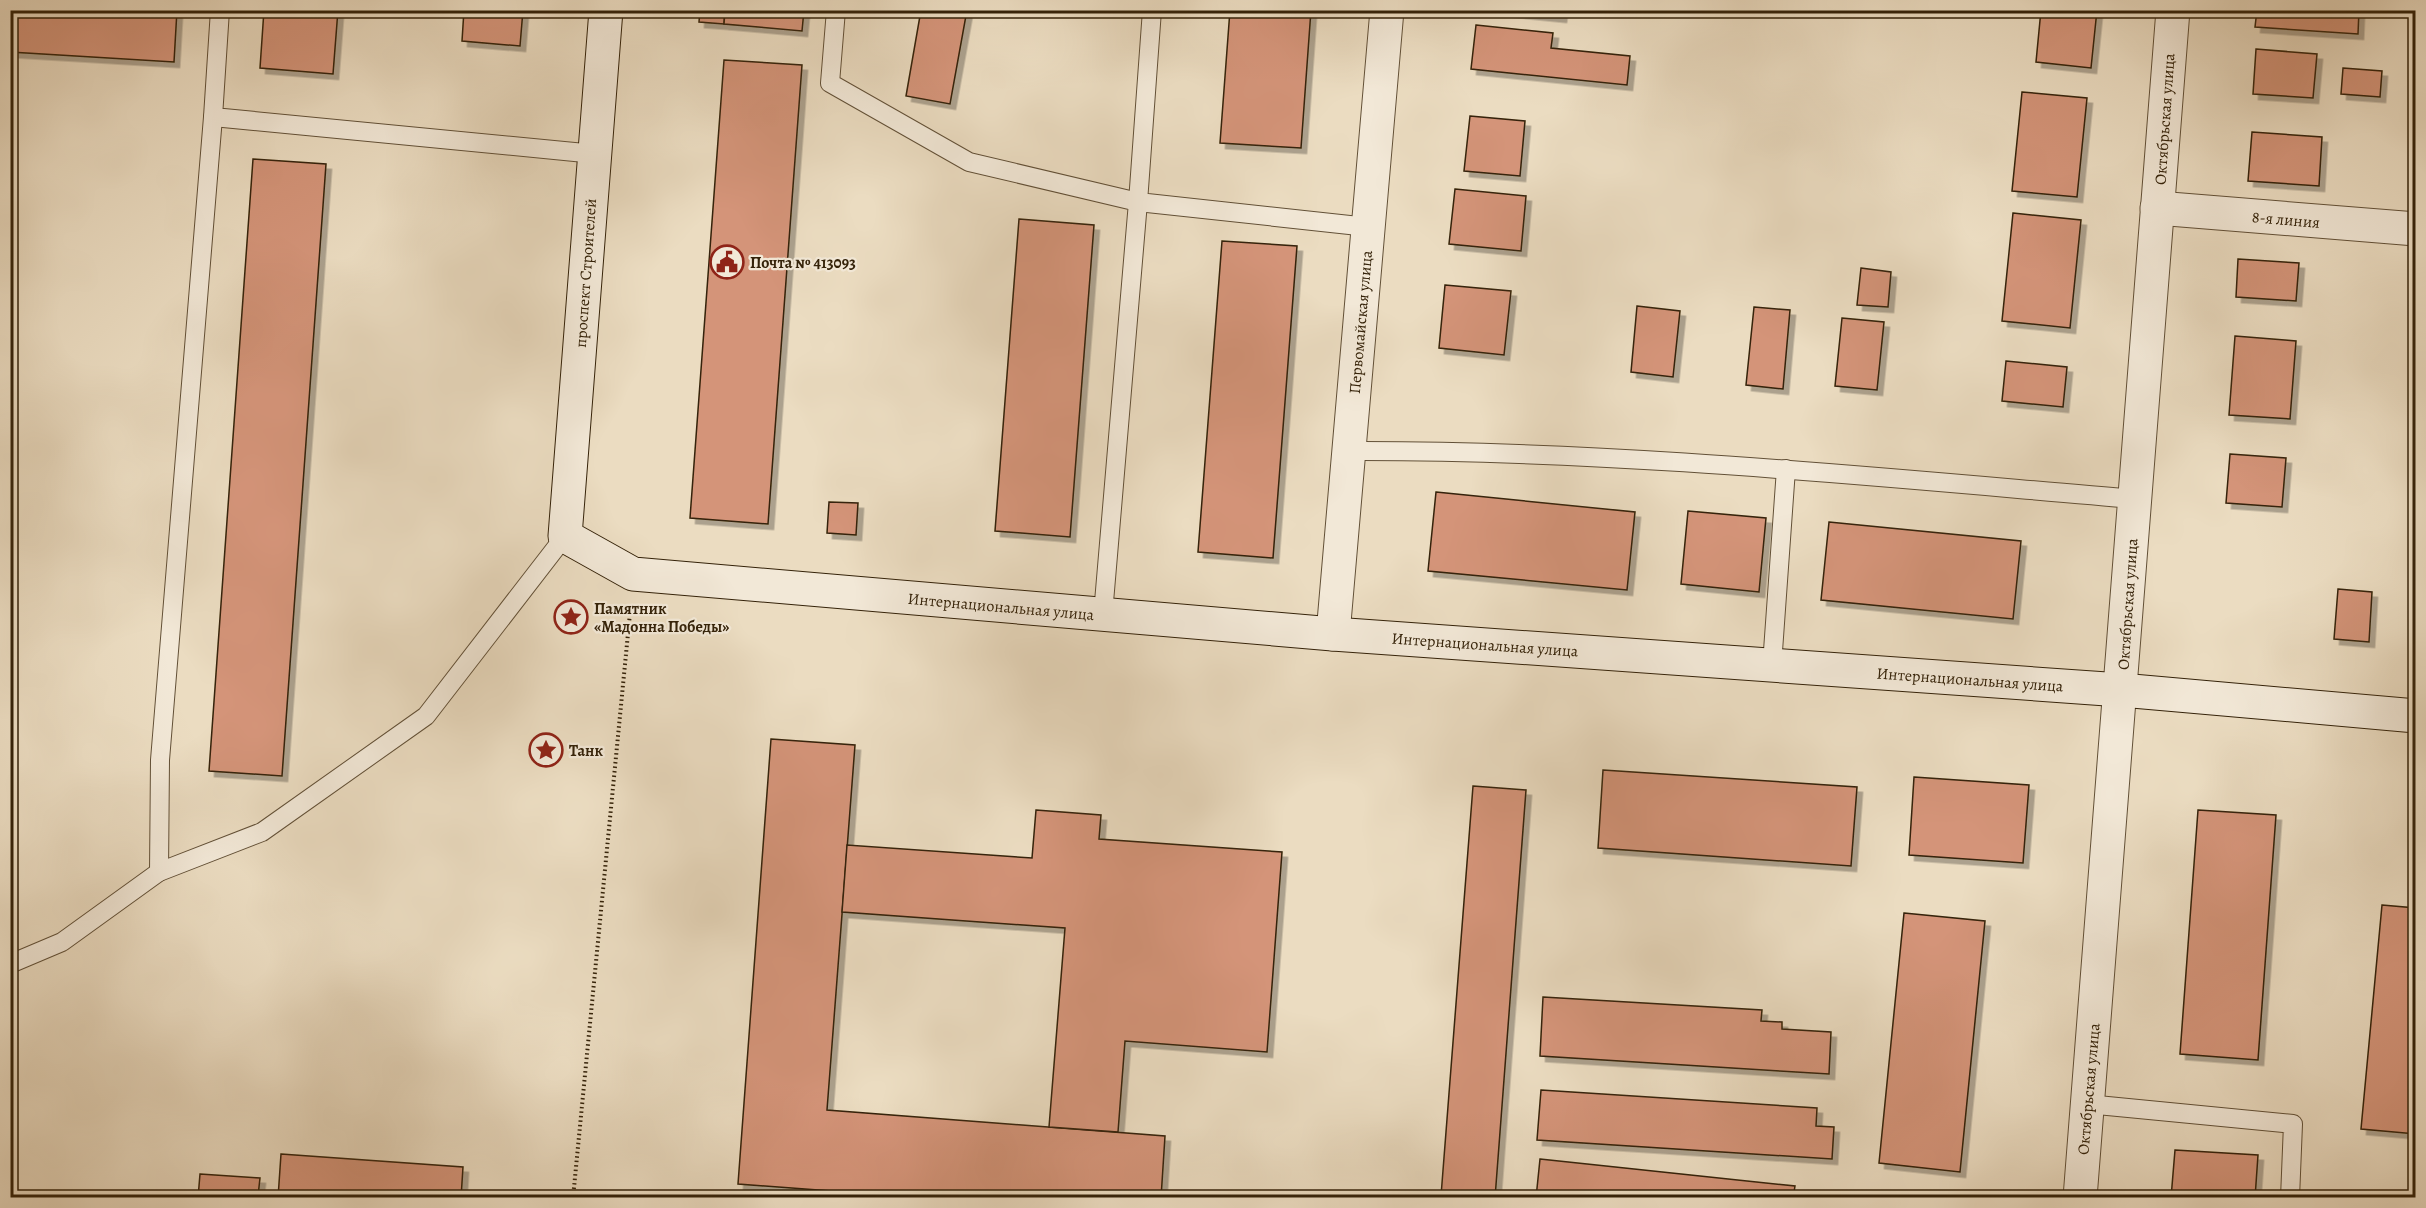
<svg xmlns="http://www.w3.org/2000/svg" width="2426" height="1208" viewBox="0 0 2426 1208" font-family="Alegreya,serif">
	<style>
		.building { fill: #d49479; stroke: #342209; stroke-width: 1.5; filter: url(#shadow) }
		.lines { fill: none; stroke-linecap: round; stroke-linejoin: round }
		.lane-casing { stroke: #625037; stroke-width: 20 }
		.street-casing { stroke: #625037; stroke-width: 35 }
		.secondary-casing { stroke: #342209; stroke-width: 35 }
		.path { stroke: #342209; stroke-width: 4; stroke-dasharray: 1.5 3; stroke-linecap: butt }
		.lane { stroke: #f2e8d7; stroke-width: 18 }
		.street { stroke: #f2e8d7; stroke-width: 33 }
		.secondary { stroke: #f2e8d7; stroke-width: 33 }
		.labels { text-anchor: middle; stroke-width: 4.5; stroke-linejoin: round; paint-order: stroke }
		.street-label { font-size: 16px; fill: #342209; stroke: #f2e8d7 }
		.poi-label { font-size: 16px; font-weight: bold; fill: #342209; stroke: #f2e8d7; text-anchor: start }
	</style>
	<defs>
		<filter id="shadow"><feDropShadow dx="5.5" dy="5.5" stdDeviation="0" flood-color="#0004"/></filter>
	</defs>
	<rect width="100%" height="100%" fill="#ebdcc1"/>
	<filter id="stains"><feTurbulence type="fractalNoise" baseFrequency=".00333" numOctaves="4"/><feColorMatrix values="0 0 0 0 .2 0 0 0 0 .09 0 0 0 0 .02 0 0 0 .5 -.17"/></filter>
	<radialGradient id="worn" r=".72"><stop offset=".6" stop-color="#630" stop-opacity="0"/><stop offset="1" stop-color="#630" stop-opacity=".3"/></radialGradient>
	<g class="building">
		<path d="M 10,10 L 177,10 L 174,62 L 10,52 Z"/>
		<path d="M 264,10 L 338,10 L 333,74 L 260,68 Z"/>
		<path d="M 464,10 L 523,10 L 520,46 L 462,41 Z"/>
		<path d="M 700,10 L 725,10 L 724,24 L 699,22 Z"/>
		<path d="M 725,10 L 804,10 L 802,31 L 724,24 Z"/>
		<path d="M 921,10 L 967,10 L 950,104 L 906,96 Z"/>
		<path d="M 1230,10 L 1311,10 L 1301,148 L 1220,143 Z"/>
		<path d="M 1494,10 L 1562,10 L 1561,17 Z"/>
		<path d="M 2041,10 L 2097,10 L 2091,68 L 2036,62 Z"/>
		<path d="M 2257,10 L 2359,10 L 2358,34 L 2255,27 Z"/>
		<path d="M 1476,25 L 1553,33 L 1551,48 L 1630,56 L 1627,85 L 1471,69 Z"/>
		<path d="M 2256,49 L 2317,54 L 2313,98 L 2253,94 Z"/>
		<path d="M 724,60 L 802,65 L 768,524 L 690,518 Z"/>
		<path d="M 2343,68 L 2382,71 L 2380,97 L 2341,94 Z"/>
		<path d="M 2022,92 L 2087,98 L 2077,197 L 2012,191 Z"/>
		<path d="M 1470,116 L 1525,121 L 1520,176 L 1464,171 Z"/>
		<path d="M 2252,132 L 2322,137 L 2319,186 L 2248,181 Z"/>
		<path d="M 253,159 L 326,164 L 282,776 L 209,771 Z"/>
		<path d="M 1455,189 L 1526,196 L 1521,251 L 1449,244 Z"/>
		<path d="M 2013,213 L 2081,220 L 2070,328 L 2002,321 Z"/>
		<path d="M 1019,219 L 1094,225 L 1070,537 L 995,531 Z"/>
		<path d="M 1222,241 L 1297,246 L 1273,558 L 1198,552 Z"/>
		<path d="M 2238,259 L 2299,263 L 2296,301 L 2236,297 Z"/>
		<path d="M 1861,268 L 1891,272 L 1888,307 L 1857,305 Z"/>
		<path d="M 1445,285 L 1511,291 L 1504,355 L 1439,348 Z"/>
		<path d="M 1637,306 L 1680,311 L 1673,377 L 1631,372 Z"/>
		<path d="M 1754,307 L 1790,310 L 1783,389 L 1746,385 Z"/>
		<path d="M 1842,318 L 1884,322 L 1877,390 L 1835,386 Z"/>
		<path d="M 2235,336 L 2296,341 L 2290,419 L 2229,415 Z"/>
		<path d="M 2006,361 L 2067,367 L 2063,407 L 2002,401 Z"/>
		<path d="M 2230,454 L 2286,458 L 2282,507 L 2226,503 Z"/>
		<path d="M 1436,492 L 1635,512 L 1627,590 L 1428,571 Z"/>
		<path d="M 829,502 L 858,503 L 856,535 L 827,533 Z"/>
		<path d="M 1688,511 L 1766,518 L 1759,592 L 1681,584 Z"/>
		<path d="M 1829,522 L 2021,541 L 2013,619 L 1821,600 Z"/>
		<path d="M 2338,589 L 2372,592 L 2369,642 L 2334,639 Z"/>
		<path d="M 771,739 L 855,745 L 827,1110 L 1165,1136 L 1161,1198 L 925,1198 L 738,1184 Z"/>
		<path d="M 1603,770 L 1857,787 L 1851,866 L 1598,848 Z"/>
		<path d="M 1914,777 L 2029,785 L 2023,863 L 1909,855 Z"/>
		<path d="M 1473,786 L 1526,790 L 1495,1198 L 1441,1196 Z"/>
		<path d="M 1036,810 L 1101,815 L 1099,839 L 1282,852 L 1267,1052 L 1125,1041 L 1118,1132 L 1049,1127 L 1065,928 L 842,912 L 847,845 L 1032,858 Z"/>
		<path d="M 2198,810 L 2276,815 L 2258,1060 L 2180,1054 Z"/>
		<path d="M 2382,905 L 2416,908 L 2416,1134 L 2361,1129 Z"/>
		<path d="M 1904,913 L 1985,921 L 1960,1172 L 1879,1163 Z"/>
		<path d="M 1543,997 L 1762,1010 L 1761,1021 L 1782,1022 L 1782,1029 L 1831,1032 L 1829,1074 L 1540,1056 Z"/>
		<path d="M 1541,1090 L 1817,1108 L 1816,1126 L 1834,1127 L 1832,1159 L 1537,1140 Z"/>
		<path d="M 2175,1150 L 2258,1155 L 2255,1198 L 2171,1198 Z"/>
		<path d="M 281,1154 L 463,1167 L 461,1198 L 278,1198 Z"/>
		<path d="M 1540,1159 L 1795,1186 L 1793,1198 L 1536,1198 Z"/>
		<path d="M 200,1174 L 260,1178 L 258,1196 L 276,1198 L 198,1198 Z"/>
	</g>
	<g class="lines">
		<defs>
			<g id="lane">
				<path d="M 220,10 L 213,117 L 595,154"/>
				<path d="M 836,10 L 830,83 L 969,162 L 1138,202 L 1103,614"/>
				<path d="M 1152,10 L 1138,202 L 1368,227"/>
				<path d="M 1349,451 C 1612,450 1874,477 2135,499"/>
				<path d="M 1772,665 L 1786,469"/>
				<path d="M 159,872 L 160,760 L 213,117"/>
				<path d="M 10,964 L 62,942 L 159,872 L 262,832 L 426,716 L 565,536"/>
				<path d="M 2087,1104 L 2293,1124 L 2290,1198"/>
			</g>
			<g id="street">
				<path d="M 2157,208 L 2416,229"/>
				<path d="M 1333,634 L 1387,10"/>
				<path d="M 2080,1198 L 2173,10"/>
			</g>
			<path id="secondary" d="M 606,10 L 565,536 L 633,574 L 1333,634 L 2121,690 L 2416,716"/>
		</defs>
		<use href="#lane" class="lane-casing"/>
		<use href="#street" class="street-casing"/>
		<use href="#secondary" class="secondary-casing"/>
		<path class="path" d="M 573,1198 L 630,613"/>
		<use href="#lane" class="lane"/>
		<use href="#street" class="street"/>
		<use href="#secondary" class="secondary"/>
	</g>
	<defs>
		<symbol id="civic-ring" viewBox="-11 -11 22 22"><circle r="9.5" fill="#f2e8d7" stroke="#8f2418" stroke-width="1.5"/><path d="M-.6-6.5H3V-4.5H.6V-3L4-1V1h2V6H-6V1h2V-1L-.6-3ZM-1.2 2.5V6h2.4V2.5Z" fill="#8f2418"/></symbol>
		<symbol id="sight-ring" viewBox="-11 -11 22 22"><circle r="9.5" fill="#f2e8d7" stroke="#8f2418" stroke-width="1.5"/><path d="M0-6L1.8-2.2L6-1.7L2.9 1.2L3.7 5.4L0 3.3L-3.7 5.4L-2.9 1.2L-6-1.7L-1.8-2.2Z" fill="#8f2418"/></symbol>
	</defs>
	<g fill-rule="evenodd">
		<use href="#civic-ring" x="708" y="243" width="38" height="38"/>
		<use href="#sight-ring" x="552" y="598" width="38" height="38"/>
		<use href="#sight-ring" x="527" y="731" width="38" height="38"/>
	</g>
	<g class="labels">
		<g class="street-label">
			<text transform="translate(2164 119) rotate(-86)" y="6">Октябрьская улица</text>
			<text transform="translate(2286 219) rotate(5)" y="6">8-я линия</text>
			<text transform="translate(585 273) rotate(-86)" y="6">проспект Строителей</text>
			<text transform="translate(1360 322) rotate(-85)" y="6">Первомайская улица</text>
			<text transform="translate(2127 604) rotate(-86)" y="6">Октябрьская улица</text>
			<text transform="translate(1001 606) rotate(5)" y="6">Интернациональная улица</text>
			<text transform="translate(1485 644) rotate(4)" y="6">Интернациональная улица</text>
			<text transform="translate(1970 679) rotate(4)" y="6">Интернациональная улица</text>
			<text transform="translate(2088 1089) rotate(-85)" y="6">Октябрьская улица</text>
		</g>
		<g class="poi-label">
			<text x="750" y="268">Почта № 413093</text>
			<text x="594" y="614">Памятник<tspan x="594" dy="18">«Мадонна Победы»</tspan></text>
			<text x="569" y="756">Танк</text>
		</g>
	</g>
	<rect width="2426" height="1208" fill="none" stroke="#ebdcc1" stroke-width="36"/>
	<rect x="12" y="12" width="2402" height="1184" fill="none" stroke="#342209" stroke-width="3"/>
	<rect x="18" y="18" width="2390" height="1172" fill="none" stroke="#342209" stroke-width="1.5"/>
	<rect width="100%" height="100%" filter="url(#stains)"/>
	<rect width="100%" height="100%" fill="url(#worn)"/>
</svg>
